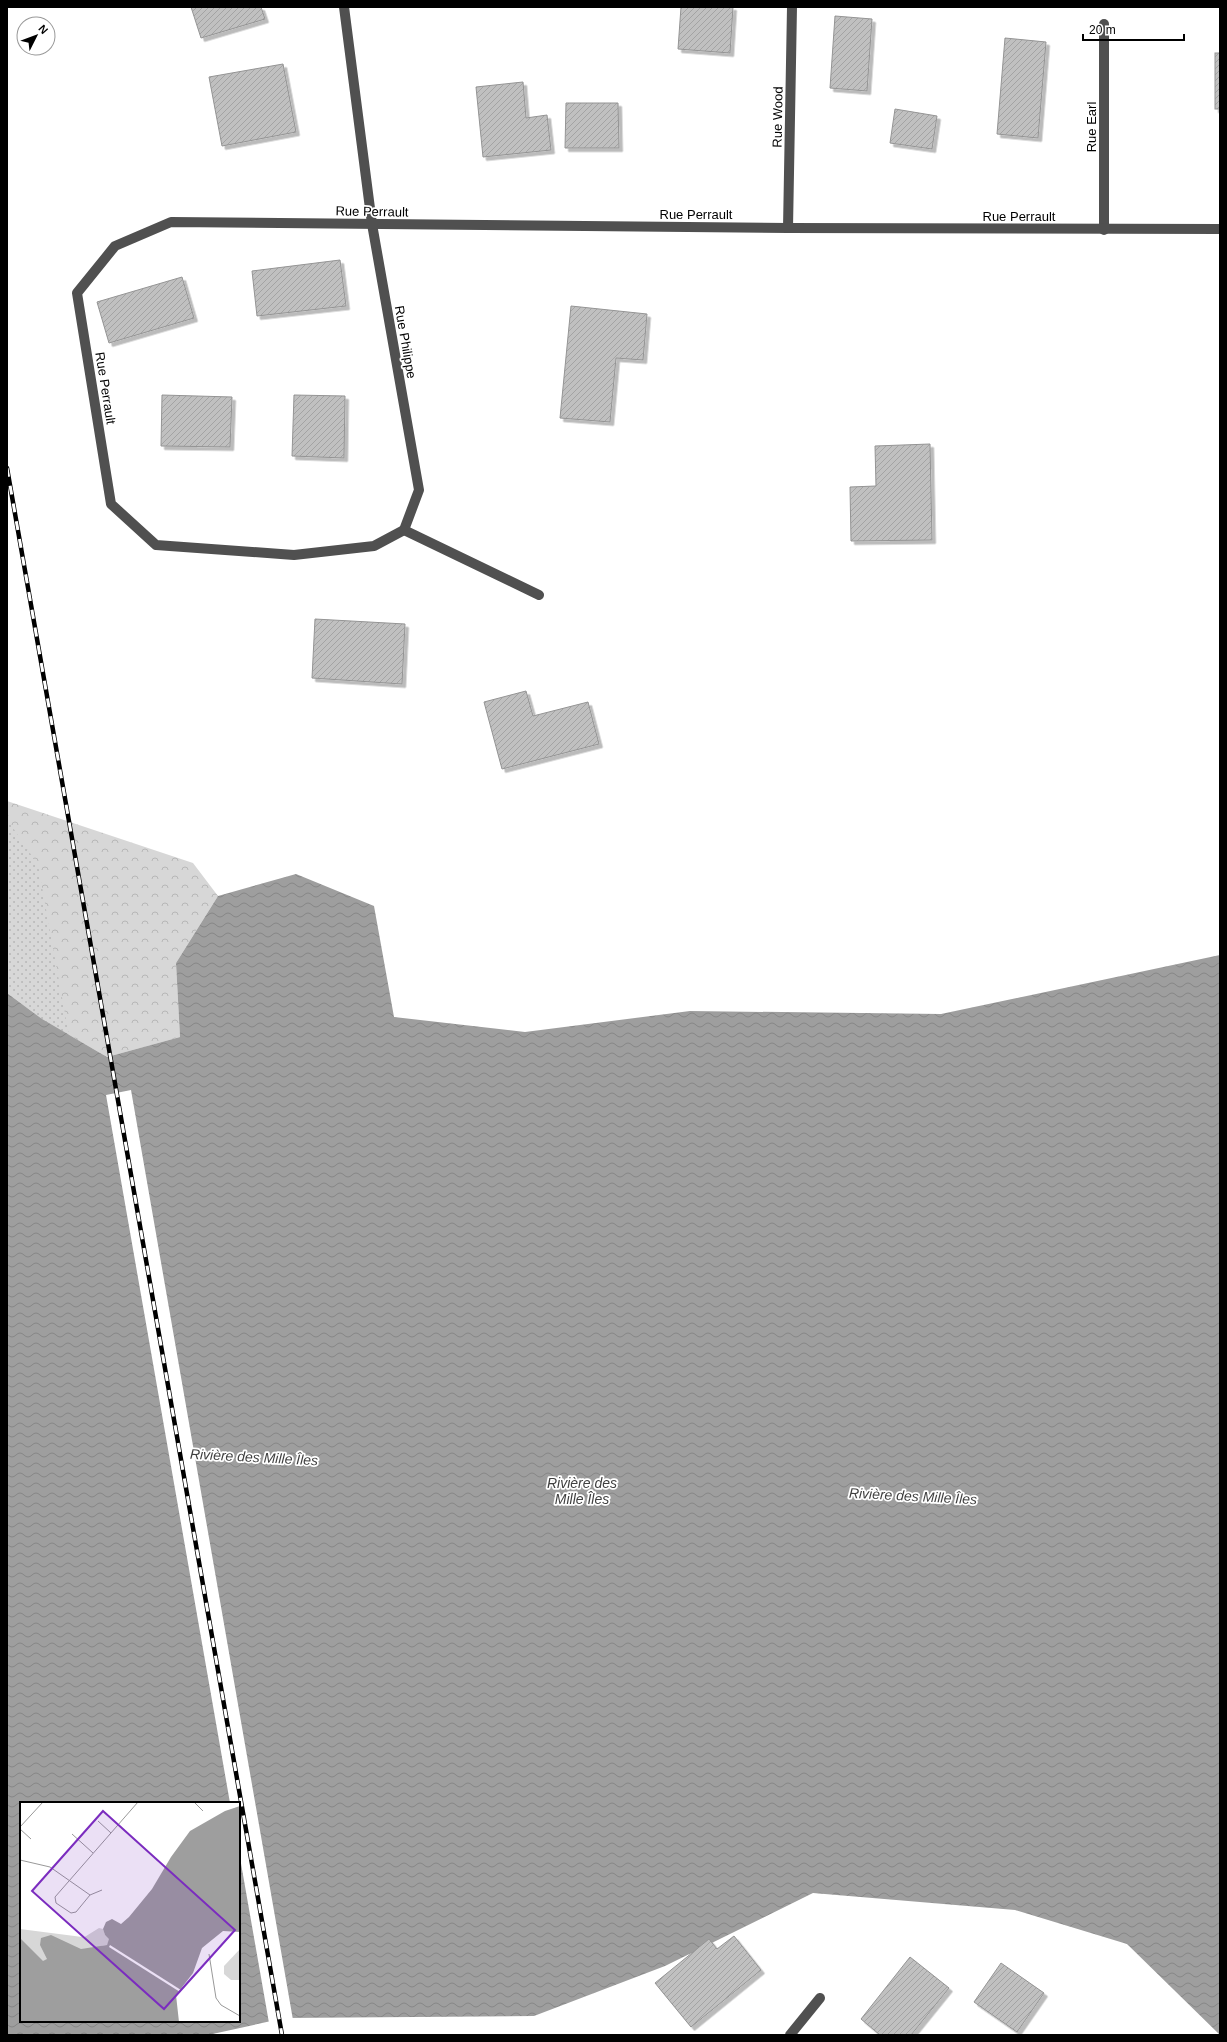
<svg xmlns="http://www.w3.org/2000/svg" width="1227" height="2042" viewBox="0 0 1227 2042" font-family="Arial,sans-serif">
	<style>
		.forest { fill: url(#forest-crowns) }
		.park { fill: url(#park-dots) }
		.water { fill: url(#water-waves); fill-rule: evenodd }
		.pier { fill: #fff }
		.building { fill: url(#building-hatch); stroke: #949494; filter: url(#shadow) }
		.lines { fill: none; stroke-linecap: round; stroke-linejoin: round }
		.minor { stroke: #505050; stroke-width: 10 }
		.rail-casing { stroke: #000; stroke-width: 4.5 }
		.rail { stroke: #fff; stroke-width: 3; stroke-dasharray: 9; stroke-linecap: butt }
		.labels { text-anchor: middle; stroke-width: 3.5; stroke-linejoin: round; paint-order: stroke }
		.street-label { font-size: 13px; fill: #000; stroke: #fff }
		.water-label { font-size: 14px; font-style: italic; fill: #3f3f3f; stroke: #fff }
		.inset-road { fill: none; stroke: #999; stroke-width: 1 }
		.view { fill: #7b2cbf; fill-opacity: 0.15; stroke: #7b2cbf; stroke-width: 2 }
		.inset-edge { fill: none; stroke: #000; stroke-width: 2 }
	</style>
	<defs>
		<pattern id="forest-crowns" width="20" height="18" patternUnits="userSpaceOnUse"><rect width="20" height="18" fill="#d7d7d7"/><path d="M2 6a3 3 0 1 1 6 0M12 15a3 3 0 1 1 6 0" fill="none" stroke="#b7b7b7"/></pattern>
		<pattern id="park-dots" width="8" height="8" patternUnits="userSpaceOnUse"><rect width="8" height="8" fill="#d7d7d7"/><path d="M2 2h.1M6 6h.1" fill="none" stroke="#b7b7b7" stroke-width="1.8" stroke-linecap="round"/></pattern>
		<pattern id="water-waves" width="16" height="10" patternUnits="userSpaceOnUse"><rect width="16" height="10" fill="#9e9e9e"/><path d="M0 5q4-4 8 0t8 0" fill="none" stroke="#868686"/></pattern>
		<pattern id="building-hatch" width="6" height="6" patternUnits="userSpaceOnUse"><rect width="6" height="6" fill="#c0c0c0"/><path d="M-1 1l2-2M0 6l6-6M5 7l2-2" fill="none" stroke="#a3a3a3"/></pattern>
		<filter id="shadow"><feDropShadow dx="3.5" dy="3.5" stdDeviation="0" flood-color="#0004"/></filter>
	</defs>
	<rect width="100%" height="100%" fill="#fff"/>
	<path class="forest" d="M 7,801 L 193,863 L 218,896 L 176,963 L 180,1037 L 107,1057 L 42,1019 L 7,993 Z"/>
	<path class="park" d="M 7,819 L 38,865 L 71,1047 L 7,987 Z"/>
	<path class="water" d="M 296,874 L 374,906 L 394,1017 L 525,1032 L 690,1011 L 941,1014 L 1220,955 L 1220,2035 L 1127,1944 L 1015,1910 L 813,1893 L 665,1966 L 534,2016 L 285,2018 L 208,2035 L 7,2035 L 7,993 L 42,1019 L 107,1057 L 180,1037 L 176,963 L 218,896 ZM 21,1803 L 239,1803 L 239,2021 L 21,2021 Z"/>
	<path class="pier" d="M 131,1090 L 293,2020 L 269,2023 L 239,1852 L 239,1803 L 230,1803 L 106,1095 Z"/>
	<g class="building">
		<path d="M 191,7 L 261,7 L 265,19 L 201,38 Z"/>
		<path d="M 681,7 L 733,7 L 730,53 L 678,49 Z"/>
		<path d="M 835,16 L 872,19 L 867,91 L 830,88 Z"/>
		<path d="M 1005,38 L 1046,42 L 1038,138 L 997,134 Z"/>
		<rect x="1215" y="53" width="5" height="56"/>
		<path d="M 283,64 L 296,132 L 222,146 L 209,77 Z"/>
		<path d="M 523,82 L 526,118 L 547,115 L 551,150 L 483,157 L 476,87 Z"/>
		<path d="M 566,103 L 618,103 L 619,148 L 565,148 Z"/>
		<path d="M 895,109 L 937,116 L 932,149 L 890,143 Z"/>
		<path d="M 340,260 L 346,306 L 257,316 L 252,271 Z"/>
		<path d="M 182,277 L 194,318 L 109,343 L 97,302 Z"/>
		<path d="M 571,306 L 647,314 L 643,360 L 616,358 L 610,422 L 560,418 Z"/>
		<path d="M 162,395 L 232,397 L 230,447 L 161,446 Z"/>
		<path d="M 294,395 L 345,396 L 344,458 L 292,456 Z"/>
		<path d="M 930,444 L 932,540 L 851,541 L 850,487 L 876,486 L 875,446 Z"/>
		<path d="M 315,619 L 405,624 L 402,684 L 312,678 Z"/>
		<path d="M 526,691 L 533,716 L 588,702 L 599,744 L 502,769 L 484,702 Z"/>
		<path d="M 734,1936 L 761,1970 L 691,2027 L 655,1983 L 709,1939 L 717,1949 Z"/>
		<path d="M 910,1957 L 949,1988 L 911,2035 L 880,2035 L 861,2019 Z"/>
		<path d="M 1001,1963 L 1044,1993 L 1017,2032 L 974,2002 Z"/>
	</g>
	<g class="lines">
		<g class="minor">
			<path d="M 344,7 L 372,224 L 419,490 L 404,530"/>
			<path d="M 1104,24 L 1104,230"/>
			<path d="M 788,228 L 792,7"/>
			<path d="M 404,530 L 374,546 L 294,555 L 156,545 L 111,504 L 77,293 L 115,246 L 171,222 L 788,228 L 1220,229"/>
			<path d="M 404,530 L 539,595"/>
			<path d="M 790,2035 L 820,1998"/>
		</g>
		<defs>
			<path id="rail" d="M 7,468 L 282,2035"/>
		</defs>
		<use href="#rail" class="rail-casing"/>
		<use href="#rail" class="rail"/>
	</g>
	<g class="labels">
		<g class="street-label">
			<text transform="translate(777 117) rotate(-89)" y="5">Rue Wood</text>
			<text transform="translate(1091 127) rotate(-90)" y="5">Rue Earl</text>
			<text transform="translate(372 211) rotate(1)" y="5">Rue Perrault</text>
			<text x="696" y="219">Rue Perrault</text>
			<text x="1019" y="221">Rue Perrault</text>
			<text transform="translate(406 342) rotate(80)" y="5">Rue Philippe</text>
			<text transform="translate(106 388) rotate(81)" y="5">Rue Perrault</text>
		</g>
		<g class="water-label">
			<text transform="translate(254 1457) rotate(3)" y="5">Rivière des Mille Îles</text>
			<text x="582" y="1488">Rivière des<tspan x="582" dy="16">Mille Îles</tspan></text>
			<text transform="translate(913 1496) rotate(3)" y="5">Rivière des Mille Îles</text>
		</g>
	</g>
	<g transform="translate(20 1802)">
		<rect width="220" height="220" fill="#fff"/>
		<path d="M 79,126 L 83,127 L 85,133 L 90,137 L 87,143 L 61,147 L 63,136 Z" fill="#d7d7d7"/>
		<path d="M 220,147 L 220,178 L 211,178 L 204,172 L 204,164 Z" fill="#d7d7d7"/>
		<path d="M 0,127 L 70,136 L 84,145 L 62,147 L 0,220 Z" fill="#d7d7d7"/>
		<path d="M 220,4 L 220,130 L 203,129 L 182,146 L 173,171 L 156,193 L 159,220 L 0,220 L 0,136 L 23,159 L 27,157 L 20,143 L 21,136 L 31,133 L 61,147 L 87,143 L 89,137 L 85,133 L 83,127 L 86,120 L 92,117 L 101,122 L 109,115 L 132,87 L 151,55 L 170,29 L 205,9 Z" fill="#9e9e9e"/>
		<path d="M 90,143 L 161,188 L 160,190 L 89,145 Z" fill="#fff"/>
		<path class="inset-road" d="M 174,0 L 183,9M 78,19 L 91,31M 0,25 L 23,0M 0,27 L 11,37M 52,32 L 73,51M 0,58 L 30,65 L 70,93M 70,93 L 56,110 L 51,111 L 36,101 L 35,95 L 118,0M 70,93 L 82,88M 189,152 L 196,196 L 201,203 L 220,214"/>
		<path class="view" d="M 83,9 L 215,128 L 144,207 L 12,89 Z"/>
		<rect width="220" height="220" class="inset-edge"/>
	</g>
	<rect width="1227" height="2042" fill="none" stroke="#000000" stroke-width="16"/>
	<g transform="translate(36 36) rotate(48)"><circle r="19" fill="#ffffff" stroke="#999999"/>
	<path d="M0-3L7 15L0 10L-7 15Z" fill="#000000"/>
	<text y="-6" font-size="11" font-weight="bold" text-anchor="middle" fill="#000000">N</text>
	</g>
	<path d="M1083 34v6h101v-6" fill="none" stroke="#000000" stroke-width="2"/>
	<text x="1089" y="34" font-size="12" fill="#000000" stroke="#ffffff" stroke-width="3" paint-order="stroke">20 m</text>
</svg>
